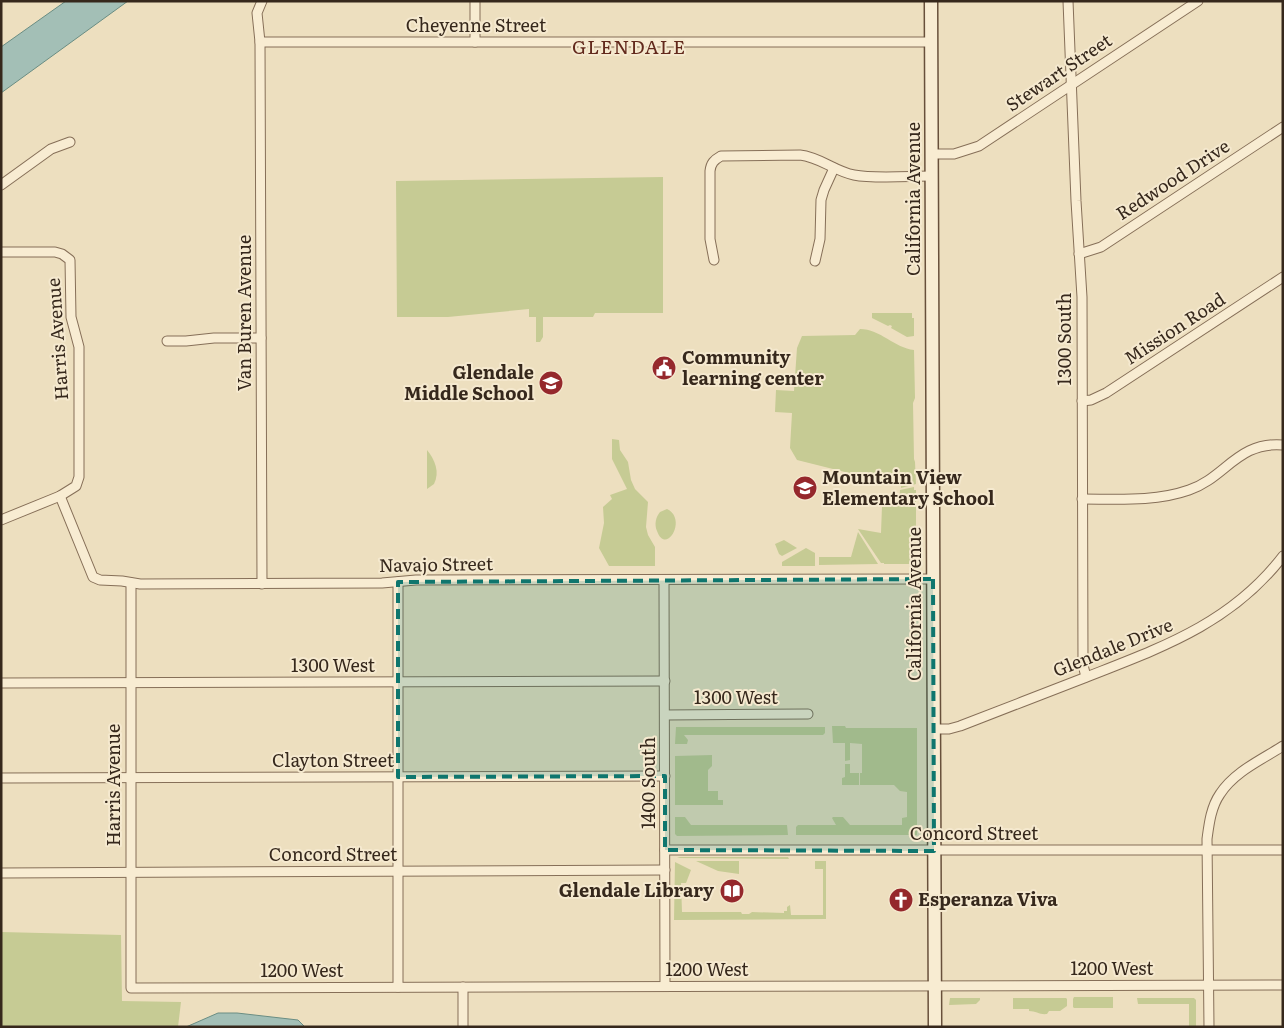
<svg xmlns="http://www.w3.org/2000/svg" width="1284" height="1028" viewBox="0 0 1284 1028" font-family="Literata,serif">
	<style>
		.green { fill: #c6cb94 }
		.water { fill: #a3bfb6; stroke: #6a8d83 }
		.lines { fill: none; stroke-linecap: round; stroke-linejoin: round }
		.street-casing { stroke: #866f58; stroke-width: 11 }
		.secondary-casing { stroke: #68503b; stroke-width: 15 }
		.street { stroke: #f8ecd2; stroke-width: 9 }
		.secondary { stroke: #f8ecd2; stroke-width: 12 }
		.marked { fill: #0f766e; fill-opacity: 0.2; stroke: #0f766e; stroke-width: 4; stroke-dasharray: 10 6; stroke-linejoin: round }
		.labels { text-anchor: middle; stroke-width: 4; stroke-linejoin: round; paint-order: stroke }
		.street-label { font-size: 18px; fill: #36281c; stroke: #f5e9cf }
		.poi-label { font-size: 18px; font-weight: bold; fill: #36281c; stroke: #f5e9cf; text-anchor: start }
		.neighbourhood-label { font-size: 19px; letter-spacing: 1px; fill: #62291c; stroke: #f5e9cf }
	</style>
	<rect width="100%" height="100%" fill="#eddfbf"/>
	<g class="green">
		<path d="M 663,177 L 663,313 L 595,313 L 593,317 L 543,317 L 543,337 L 540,342 L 536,342 L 536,317 L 529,317 L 529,309 L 448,317 L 397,317 L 396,181 Z"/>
		<path d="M 872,313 L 912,313 L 912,318 L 914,318 L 914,336 L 907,337 L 891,328 L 892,326 L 890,325 L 888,326 L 872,318 Z"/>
		<path d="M 860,329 C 880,329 895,348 914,350 L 915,398 L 913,403 L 914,459 L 915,462 L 916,484 L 901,488 L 901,486 L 797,460 L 790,448 L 792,413 L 775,412 L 776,390 L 794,391 L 797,348 L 802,336 L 855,335 Z"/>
		<path d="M 612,439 L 619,440 L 620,450 L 628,462 L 631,480 L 635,489 L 648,502 L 646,527 L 648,535 L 655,547 L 655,566 L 609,566 L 599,548 L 604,523 L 603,507 L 612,499 L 610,495 L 627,489 L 612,459 Z"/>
		<path d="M 427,450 C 435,460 440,472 434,484 L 427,489 Z"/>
		<path d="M 914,487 L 914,490 L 916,490 L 916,564 L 884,564 L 884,563 L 881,563 L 858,529 L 881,533 L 882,506 L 899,506 L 900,490 Z"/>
		<path d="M 667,509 C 688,519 666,556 657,531 C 654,524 656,517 660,512 Z"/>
		<path d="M 858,532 L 878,564 L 819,565 L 819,557 L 851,557 Z"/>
		<path d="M 784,540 L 797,548 L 782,556 L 779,554 L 775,544 Z"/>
		<path d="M 806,548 L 815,553 L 815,566 L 782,566 L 782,562 Z"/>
		<path d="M 832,726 L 845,726 L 846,728 L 917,728 L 917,835 L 796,835 L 796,827 L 798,825 L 836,825 L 832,818 L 833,817 L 843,817 L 850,825 L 902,825 L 902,818 L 907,817 L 907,792 L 900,791 L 894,785 L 860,785 L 860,773 L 862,773 L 862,744 L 850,743 L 850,760 L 845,761 L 845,743 L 833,743 Z"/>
		<path d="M 676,727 L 825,727 L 825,733 L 823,735 L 684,735 L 688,740 L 687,744 L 675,744 Z"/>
		<path d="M 712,755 L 712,766 L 708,770 L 708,791 L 718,791 L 718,800 L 723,800 L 723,805 L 675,805 L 675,756 Z"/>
		<path d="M 845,764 L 850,764 L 850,773 L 859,773 L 859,785 L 842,785 L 842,778 L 845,777 Z"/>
		<path d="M 675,817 L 685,817 L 691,825 L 787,825 L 788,835 L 677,836 L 675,834 Z"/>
		<path d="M 680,857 L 788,857 L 789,859 L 677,858 Z"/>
		<path d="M 696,861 L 739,861 L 739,874 L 718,871 Z"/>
		<path d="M 815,861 L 826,861 L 826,919 L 674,920 L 675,862 L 691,870 L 686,883 L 681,883 L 682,912 L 741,912 L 742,914 L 749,914 L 752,912 L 784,913 L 784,911 L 787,911 L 787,907 L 790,905 L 791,915 L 823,915 L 823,869 L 815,869 Z"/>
		<path d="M 1,932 L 121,935 L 122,1001 L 181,1002 L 178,1027 L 1,1027 Z"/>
		<path d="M 1074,997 L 1113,997 L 1113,1008 L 1074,1008 L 1073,1007 L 1073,999 Z"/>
		<path d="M 950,998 L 980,998 L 980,1000 L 976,1004 L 949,1005 Z"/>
		<path d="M 1013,998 L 1066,998 L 1067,999 L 1067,1006 L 1060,1011 L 1049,1011 L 1047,1014 C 1040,1015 1036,1011 1029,1011 L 1029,1009 L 1013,1009 Z"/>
		<path d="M 1137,998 L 1194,998 L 1196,1000 L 1196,1027 L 1189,1027 L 1189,1004 L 1138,1004 Z"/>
	</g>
	<g class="water">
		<path d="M 66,1 L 128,1 L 1,93 L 1,47 Z"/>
		<path d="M 218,1013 L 237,1013 L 298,1020 L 305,1027 L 186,1027 Z"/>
	</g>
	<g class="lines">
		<defs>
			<g id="street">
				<path d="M 262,1 L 257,13 L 260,42 L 262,584"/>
				<path d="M 475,1 L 475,42"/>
				<path d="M 1068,1 L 1076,201 L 1082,297 L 1083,665 L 1086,677"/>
				<path d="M 260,42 L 931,42"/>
				<path d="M 932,154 L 954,154 L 979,146 L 1198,1"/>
				<path d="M 1,185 L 51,149 L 70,142"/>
				<path d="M 1,252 L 55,252 L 62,254 L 70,260 L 71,317 L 79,347 L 79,477 L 76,486 L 60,496 L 1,520"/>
				<path d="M 1079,254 L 1101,247 L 1283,127"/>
				<path d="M 714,260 L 710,239 L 710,171 C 711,163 714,160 721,156 L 800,155 C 820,157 834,171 854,175 C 874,179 910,176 932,176"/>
				<path d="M 815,261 L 820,239 L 821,200 L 824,190 L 834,168"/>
				<path d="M 167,341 L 186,341 L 214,338 L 261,338"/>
				<path d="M 1082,401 L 1091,400 L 1106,393 L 1283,277"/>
				<path d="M 60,496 L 93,577 L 100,580 L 122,581 L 140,584 L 382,583 L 416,580 L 933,579"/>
				<path d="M 1082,499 C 1117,499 1155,502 1189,490 C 1225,478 1238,441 1283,445"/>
				<path d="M 664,580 L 665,986"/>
				<path d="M 398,582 L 398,987"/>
				<path d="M 131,583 L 131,988 L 1283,985"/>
				<path d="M 1,683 L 665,681"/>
				<path d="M 665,715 L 808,714"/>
				<path d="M 933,729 L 949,729 L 960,726 C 1001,710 1043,694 1084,678 C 1160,648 1231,624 1283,556"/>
				<path d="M 1,778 L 665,776"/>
				<path d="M 665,850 L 1283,850"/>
				<path d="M 1,873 L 665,870"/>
				<path d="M 463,987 L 463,1027"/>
				<path d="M 1209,1027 L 1207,839 C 1209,824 1211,807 1220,794 C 1234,772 1261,760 1283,746"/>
			</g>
			<path id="secondary" d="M 931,1 L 935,1027"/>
		</defs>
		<use href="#street" class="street-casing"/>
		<use href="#secondary" class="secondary-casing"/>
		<use href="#street" class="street"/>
		<use href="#secondary" class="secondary"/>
	</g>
	<path class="marked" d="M 933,579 L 934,851 L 665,850 L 665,776 L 398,777 L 398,582 Z"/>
	<defs>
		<symbol id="civic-disc" viewBox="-11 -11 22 22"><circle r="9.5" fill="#95282c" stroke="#f5e9cf"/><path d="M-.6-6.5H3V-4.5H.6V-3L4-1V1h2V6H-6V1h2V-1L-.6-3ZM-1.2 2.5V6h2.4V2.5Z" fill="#fff"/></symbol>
		<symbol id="school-disc" viewBox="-11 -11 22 22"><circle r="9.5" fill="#95282c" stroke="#f5e9cf"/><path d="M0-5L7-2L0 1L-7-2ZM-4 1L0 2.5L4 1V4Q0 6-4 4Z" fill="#fff"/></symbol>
		<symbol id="library-disc" viewBox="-11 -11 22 22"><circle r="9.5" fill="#95282c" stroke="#f5e9cf"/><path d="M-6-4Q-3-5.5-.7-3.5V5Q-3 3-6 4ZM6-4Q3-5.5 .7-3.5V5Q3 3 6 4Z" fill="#fff"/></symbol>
		<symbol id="church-disc" viewBox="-11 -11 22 22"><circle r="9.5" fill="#95282c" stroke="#f5e9cf"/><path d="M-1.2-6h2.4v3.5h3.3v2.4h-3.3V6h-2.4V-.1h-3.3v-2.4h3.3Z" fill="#fff"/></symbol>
	</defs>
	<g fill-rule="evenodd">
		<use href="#civic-disc" x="650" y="354" width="28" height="28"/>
		<use href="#school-disc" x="537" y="369" width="28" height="28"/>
		<use href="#school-disc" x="791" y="474" width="28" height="28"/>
		<use href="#library-disc" x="718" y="877" width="28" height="28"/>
		<use href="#church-disc" x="887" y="886" width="28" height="28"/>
	</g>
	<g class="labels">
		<g class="street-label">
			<text x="476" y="32">Cheyenne Street</text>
			<text transform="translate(1059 73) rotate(-34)" y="6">Stewart Street</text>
			<text transform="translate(1173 180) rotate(-33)" y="6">Redwood Drive</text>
			<text transform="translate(914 199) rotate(-90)" y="6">California Avenue</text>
			<text transform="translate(245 313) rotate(-90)" y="6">Van Buren Avenue</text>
			<text transform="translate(1175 329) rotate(-33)" y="6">Mission Road</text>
			<text transform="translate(58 339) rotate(-94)" y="6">Harris Avenue</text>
			<text transform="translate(1065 339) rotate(-90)" y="6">1300 South</text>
			<text transform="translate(436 565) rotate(-1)" y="6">Navajo Street</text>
			<text transform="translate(915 604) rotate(-90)" y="6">California Avenue</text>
			<text transform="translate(1113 648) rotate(-22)" y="6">Glendale Drive</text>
			<text x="333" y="672">1300 West</text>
			<text x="736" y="704">1300 West</text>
			<text x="333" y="767">Clayton Street</text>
			<text transform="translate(649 783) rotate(-90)" y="6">1400 South</text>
			<text transform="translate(114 785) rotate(-90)" y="6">Harris Avenue</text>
			<text x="974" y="840">Concord Street</text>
			<text x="333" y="861">Concord Street</text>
			<text x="1112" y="975">1200 West</text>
			<text x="707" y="976">1200 West</text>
			<text x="302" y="977">1200 West</text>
		</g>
		<g class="poi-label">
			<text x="682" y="364">Community<tspan x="682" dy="21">learning center</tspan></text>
			<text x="534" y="379" text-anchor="end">Glendale<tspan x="534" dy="21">Middle School</tspan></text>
			<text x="822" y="484">Mountain View<tspan x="822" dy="21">Elementary School</tspan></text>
			<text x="714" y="897" text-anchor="end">Glendale Library</text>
			<text x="918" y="906">Esperanza Viva</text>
		</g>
		<g class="neighbourhood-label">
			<text x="629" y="54">GLENDALE</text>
		</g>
	</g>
	<rect width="1284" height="1028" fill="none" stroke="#36281c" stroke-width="5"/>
</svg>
